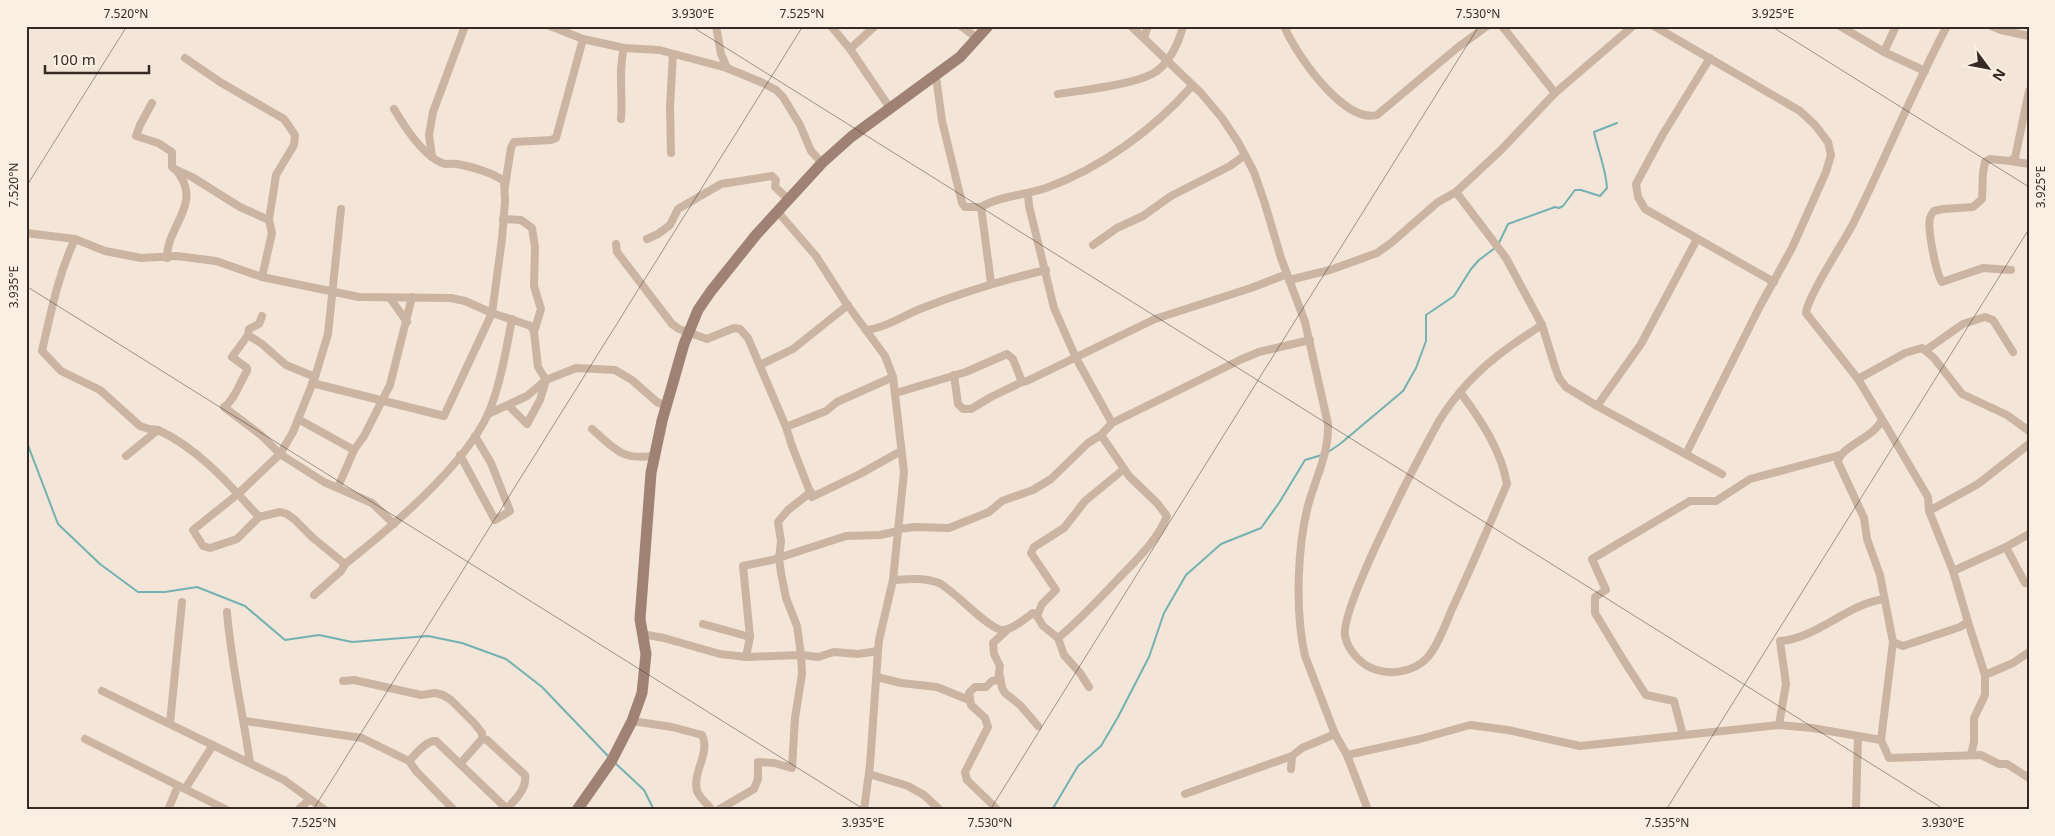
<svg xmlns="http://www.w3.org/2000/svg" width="2055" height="836" viewBox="0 0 2055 836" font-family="'Noto Sans',sans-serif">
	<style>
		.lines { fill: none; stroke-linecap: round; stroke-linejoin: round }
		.stream { stroke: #74b2b2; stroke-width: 2 }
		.street { stroke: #ccb4a2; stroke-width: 8 }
		.secondary { stroke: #9f8274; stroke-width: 11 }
		.ticks { fill: none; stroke: #362a25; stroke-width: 1; stroke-opacity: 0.45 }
		.neatline { fill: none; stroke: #362a25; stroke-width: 2 }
		.ticks-label { font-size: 12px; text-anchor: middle; fill: #362a25 }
	</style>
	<rect width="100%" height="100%" fill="#f3e5d7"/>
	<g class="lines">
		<g class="stream">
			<path d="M 1498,245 L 1508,224 L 1555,207 L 1559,208 L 1563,206 L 1575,190 L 1581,190 L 1600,196 L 1607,188 C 1606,169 1598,151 1594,132 L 1617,123"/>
			<path d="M 26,440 L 58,524 L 100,564 L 138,592 L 165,592 L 197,587 L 245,606 L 285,640 L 319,635 L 352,642 L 428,636 L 462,643 L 506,659 L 542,687 L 609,757"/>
			<path d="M 1328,452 L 1340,444 L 1403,391 L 1416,368 L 1426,341 L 1426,315 L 1454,296 L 1471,269 L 1479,260 L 1495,248"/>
			<path d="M 614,762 L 644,790 L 654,810"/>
			<path d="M 1052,810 L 1078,766 L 1101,746 L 1118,717 L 1149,657 L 1164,613 L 1186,575 L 1221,544 L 1261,528 L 1279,503 L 1305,460 L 1322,455"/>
		</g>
		<g class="street">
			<path d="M 550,26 L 583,39 L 624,48 L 659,50 L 727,68 L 763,83 L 776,90 L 783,97 L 800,125 L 811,151 L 822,163"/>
			<path d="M 716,26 L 721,54 L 727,68"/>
			<path d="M 831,26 L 850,49 L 890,108"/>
			<path d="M 961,26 L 978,39"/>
			<path d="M 1131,26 L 1201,93 L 1222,118 L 1238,142 L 1254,172 L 1265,204 L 1281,258 L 1305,322 L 1328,424 C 1329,452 1317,475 1309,502 C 1297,545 1295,612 1305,656 L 1335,734 L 1347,755 L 1368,810"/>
			<path d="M 1284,26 C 1295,53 1344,124 1377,115 L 1457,48 L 1487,26"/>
			<path d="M 1502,26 L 1555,93"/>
			<path d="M 1654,26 L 1800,111 L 1815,125 L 1828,142 L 1831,155 L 1826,172 L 1792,248 L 1760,306 L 1686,454"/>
			<path d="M 1840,26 L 1884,52 L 1925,71"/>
			<path d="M 1991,26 L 2001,30 L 2029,36"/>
			<path d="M 1144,38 L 1148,26"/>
			<path d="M 850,49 L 875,26"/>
			<path d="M 1884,52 L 1896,26"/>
			<path d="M 185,58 L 220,82 L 284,119 L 295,135 L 294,145 L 276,175 L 269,220"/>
			<path d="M 1710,58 L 1663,134 L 1636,184 L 1638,197 L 1645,209 L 1774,282"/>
			<path d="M 936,76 L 942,121 L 962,203 L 965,207 L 981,207"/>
			<path d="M 1058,94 C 1083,90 1131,85 1152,74 C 1168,66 1179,43 1183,26"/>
			<path d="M 152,103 L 140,125 L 136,136 L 158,143 L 172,152 L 172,167 C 177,170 179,173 182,179 C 198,206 166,230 167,258"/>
			<path d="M 621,119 C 623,95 618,71 624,48"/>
			<path d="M 671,153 L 670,106 L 673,54"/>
			<path d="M 432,157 L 429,135 L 433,112 L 465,26"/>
			<path d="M 2010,161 L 2029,164"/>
			<path d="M 177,170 L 192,177 L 240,207 L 269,220 L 272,233 L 262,277"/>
			<path d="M 505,186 L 511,148 L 514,142 L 551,140 L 556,138 L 583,39"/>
			<path d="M 1456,192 L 1506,258 L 1542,325 L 1555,367 L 1559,378 L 1566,387 L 1597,406 L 1722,474"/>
			<path d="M 1028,194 L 1029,206 L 1054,308 L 1076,358 L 1112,423"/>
			<path d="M 341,209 L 328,334 L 315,377 L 293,432 L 280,454 L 238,494 L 193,530 L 203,546 L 210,548 L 237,539 L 259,517 L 280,512 L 287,514 L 294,519 L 313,538 L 345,564"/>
			<path d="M 503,219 L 521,220 L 532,228 L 535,247 L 534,286 L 541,309 L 534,332"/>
			<path d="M 26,233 L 75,239 L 105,251 L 141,258 L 177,256 L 216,261 L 262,277 L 359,297 L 451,298 L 465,301 L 492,313 L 531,326 L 534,332 L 538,367 L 546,380 L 576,368 L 615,370 L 632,380 L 657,402 L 666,406"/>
			<path d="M 75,239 C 58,275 51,312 42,351 L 61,371 L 100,390 L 140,426 L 149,429 L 158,430"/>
			<path d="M 647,239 L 658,234 L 670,225 L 678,209 L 721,184 L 772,176 L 776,180 L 775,187 L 788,199"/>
			<path d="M 616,244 L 617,252 L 672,324 L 679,329 L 707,339 L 734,328 L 740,329 L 748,338 L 786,427 L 792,446 L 812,497 L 860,474 L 901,451"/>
			<path d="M 1093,245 L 1117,228 L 1143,216 L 1171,196 L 1230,166 L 1245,155"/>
			<path d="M 2011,270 L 1983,268 L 1942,282 C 1936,273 1927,228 1930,218 C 1931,214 1932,213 1934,211 L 1943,209 L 1973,207 L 1982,199 L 1983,173 L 1985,162 L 1990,159 L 2010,161 L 2015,158 L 2029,91"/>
			<path d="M 1289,280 L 1330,270 L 1377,253 L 1391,243 L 1438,202 L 1456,192 L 1501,150 L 1555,93 L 1633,26"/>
			<path d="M 991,283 L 981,207 C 1000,196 1025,195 1046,188 C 1101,168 1153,130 1192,86"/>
			<path d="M 390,298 L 407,322"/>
			<path d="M 262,316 L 259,324 L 249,329 L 248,335 L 232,357 L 247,368 L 247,371 C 240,382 234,401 224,407 L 261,435 L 280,454 L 324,482 L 372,503 L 394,524"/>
			<path d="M 866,330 C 885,328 903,316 920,309 C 961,293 1003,280 1046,270"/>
			<path d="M 248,335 L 262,344 L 286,365 L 315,377"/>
			<path d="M 1926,350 L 1963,324 L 1985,317 L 1993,320 L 2013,352"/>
			<path d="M 760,365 L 793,349 L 848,305"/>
			<path d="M 954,375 L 958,404 L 963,409 L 971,409 L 991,397 L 1022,382"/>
			<path d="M 1858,379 L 1905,353 L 1922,348 L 1934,358 L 1962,394 L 2007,415 L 2029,431"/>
			<path d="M 312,383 L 444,416 L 492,313 L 502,239 L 505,201 L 504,181 C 491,172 473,167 457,164 C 452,163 447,165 442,163 C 422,155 404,126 394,109"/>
			<path d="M 1460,392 C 1481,420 1501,450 1507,484 C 1489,526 1471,568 1452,609 C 1446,623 1437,648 1426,659 C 1414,671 1393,675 1377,670 C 1362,666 1348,651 1345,636 C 1340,609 1416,463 1433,432 C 1440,418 1450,404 1460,392 C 1484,363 1511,345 1542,325"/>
			<path d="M 896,393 L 966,372 L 1007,354 L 1013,359 L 1022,382 L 1027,381 L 1155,319 L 1251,288 L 1287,274"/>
			<path d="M 1597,406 L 1641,344 L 1697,239"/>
			<path d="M 488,414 L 527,396 L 546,380 L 540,400 L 527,424 L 508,405"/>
			<path d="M 298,419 L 354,450"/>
			<path d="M 1882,419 L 1928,497 L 1929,511 L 1953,571 L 1968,622 L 1960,627 L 1903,646 L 1893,642 L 1880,575 L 1867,539 L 1864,518 L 1838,462 C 1840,446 1876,437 1882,419 L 1858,379 L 1806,313 C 1808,295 1844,242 1854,222 C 1886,157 1913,90 1947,26"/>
			<path d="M 786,427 L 826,411 L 837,402 L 893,377"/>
			<path d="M 592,429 C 616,450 621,460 654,456"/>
			<path d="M 460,455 L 495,520 L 510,511 L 491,463 L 475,436"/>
			<path d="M 126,456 L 158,430 C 198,448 230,485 259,517"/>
			<path d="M 338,487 L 354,450 L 364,436 L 390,385 L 412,297"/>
			<path d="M 1929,511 L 1978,484 L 2029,444"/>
			<path d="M 899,529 L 915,527 L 949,528 L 989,512 L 1002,501 L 1033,490 L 1051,479 L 1088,443 L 1101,435 L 1112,423 L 1242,359 L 1259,352 L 1310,340"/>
			<path d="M 2006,547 L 2025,583"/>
			<path d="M 1953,571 L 2006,547 L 2029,534"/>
			<path d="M 893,580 C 908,579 924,577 939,583 C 955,591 990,631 1003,630 C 1012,630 1026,618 1033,613 L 1037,616 L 1043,626 L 1058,638 L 1064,655 L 1080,673 L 1089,687"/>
			<path d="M 314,595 L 341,571 L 345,564 C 392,527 465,466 489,412 C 501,382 506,350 512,319"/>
			<path d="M 227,612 C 231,663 243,713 250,763"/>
			<path d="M 1037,616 L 1042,604 L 1056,590 L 1031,553 L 1034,547 L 1064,528 L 1085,501 L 1124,469"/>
			<path d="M 1968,622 L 1985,675 L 1985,695 L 1974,718 L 1974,742 L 1971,755"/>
			<path d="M 703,624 L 750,637"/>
			<path d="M 642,634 L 664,638 L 720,654 L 746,657 L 801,655 L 818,657 L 834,652 L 858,654 L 878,651 L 879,640 L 893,580 L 904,472 L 893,377 L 885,356 L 846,303 L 816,256 L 777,211"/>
			<path d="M 1058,638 C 1080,620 1099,599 1119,578 C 1137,559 1157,541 1167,516 L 1157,503 L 1129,476 L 1101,435"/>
			<path d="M 1893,642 L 1881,740 L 1889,758 L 1981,755 L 1999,764 L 2007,764 L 2029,778"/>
			<path d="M 746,657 L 750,637 L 743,566 L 772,560 L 846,536 L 880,535 L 898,531"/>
			<path d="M 1985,675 L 2013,663 L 2029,652"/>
			<path d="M 1000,676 L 1002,688 L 1005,693 L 1020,705 L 1038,726"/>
			<path d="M 877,677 L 901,683 L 937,687 L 969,700"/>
			<path d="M 343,681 L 354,680 L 421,695 L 435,693 L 443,695 L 451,700 L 475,724 L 482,733 L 482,739"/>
			<path d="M 102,691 L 284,780 L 325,810"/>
			<path d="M 245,721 L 362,738 L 409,761 L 416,771 L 454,810"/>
			<path d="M 632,721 L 672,727 L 702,735 C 711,752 692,772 697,791 C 699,797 707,804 712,810"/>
			<path d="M 170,723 L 182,602"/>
			<path d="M 1779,725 L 1786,684 L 1780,641 C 1818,638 1847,604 1884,599"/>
			<path d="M 1683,735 L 1674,701 L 1646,695 L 1624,661 L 1595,613 L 1595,597 L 1606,590 L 1592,559 L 1690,501 L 1716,501 L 1750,479 L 1840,455"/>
			<path d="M 85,739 L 227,810"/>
			<path d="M 1347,755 L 1420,739 L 1470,725 L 1508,730 L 1580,746 L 1779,725 L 1812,728 L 1881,740"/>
			<path d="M 409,761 C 416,754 426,740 436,741 L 507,809"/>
			<path d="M 460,764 L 482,739 L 487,740 L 525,775 C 527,790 515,799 506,810"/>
			<path d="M 1291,769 L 1292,756 L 1302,748 L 1335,734"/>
			<path d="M 869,774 L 908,786 L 924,795 L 940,810"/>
			<path d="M 185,789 L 213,745"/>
			<path d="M 1185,794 L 1292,756"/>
			<path d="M 168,810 L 178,786"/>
			<path d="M 298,810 L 309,800"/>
			<path d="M 718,810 L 754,789 L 758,779 L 758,762 L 774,763 L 792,768 L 795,718 L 802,674 L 801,655 L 797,626 L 786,598 L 781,573 L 779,558 L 781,541 L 778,522 L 788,510 L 811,492"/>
			<path d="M 864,810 L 870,765 L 878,651"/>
			<path d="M 998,810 L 967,780 L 965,772 L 988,727 L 985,718 L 971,705 L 969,693 L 975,687 L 986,687 L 992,681 L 998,680 L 1000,666 L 994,654 L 993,643 L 1006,631"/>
			<path d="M 1856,810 L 1858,736"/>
		</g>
		<path class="secondary" d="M 577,810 L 612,760 L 632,721 L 642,693 L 646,654 L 640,619 L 651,473 L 662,421 L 684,344 L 698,310 L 711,291 L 756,235 L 822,163 L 851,137 L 960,57 L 988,26"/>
	</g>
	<path class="ticks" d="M 691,26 L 1945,810M 1771,26 L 2029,187M 26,187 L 127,26M 26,286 L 865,810M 313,810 L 803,26M 990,810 L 1479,26M 1666,810 L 2029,229"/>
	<rect width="2055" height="836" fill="none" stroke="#fbefe4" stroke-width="55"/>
	<g transform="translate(1988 68) rotate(122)" stroke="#fbefe4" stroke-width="4" paint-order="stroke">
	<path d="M0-4L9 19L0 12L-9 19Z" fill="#362a25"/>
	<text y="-8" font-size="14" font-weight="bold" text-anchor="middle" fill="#362a25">N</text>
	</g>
	<path d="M45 65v8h104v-8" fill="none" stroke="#362a25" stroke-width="2.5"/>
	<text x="52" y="65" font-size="15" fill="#362a25" stroke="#fbefe4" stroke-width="4" paint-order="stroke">100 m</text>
	<rect x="28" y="28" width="2000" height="780" class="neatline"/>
	<g class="ticks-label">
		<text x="126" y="18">7.520°N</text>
		<text x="693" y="18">3.930°E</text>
		<text x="802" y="18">7.525°N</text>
		<text x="1478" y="18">7.530°N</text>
		<text x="1773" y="18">3.925°E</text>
		<text transform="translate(14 185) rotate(-90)" y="4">7.520°N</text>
		<text transform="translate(2041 187) rotate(-90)" y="4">3.925°E</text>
		<text transform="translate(14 287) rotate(-90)" y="4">3.935°E</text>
		<text x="314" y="827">7.525°N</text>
		<text x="863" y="827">3.935°E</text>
		<text x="990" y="827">7.530°N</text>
		<text x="1667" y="827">7.535°N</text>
		<text x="1943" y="827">3.930°E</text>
	</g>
</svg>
